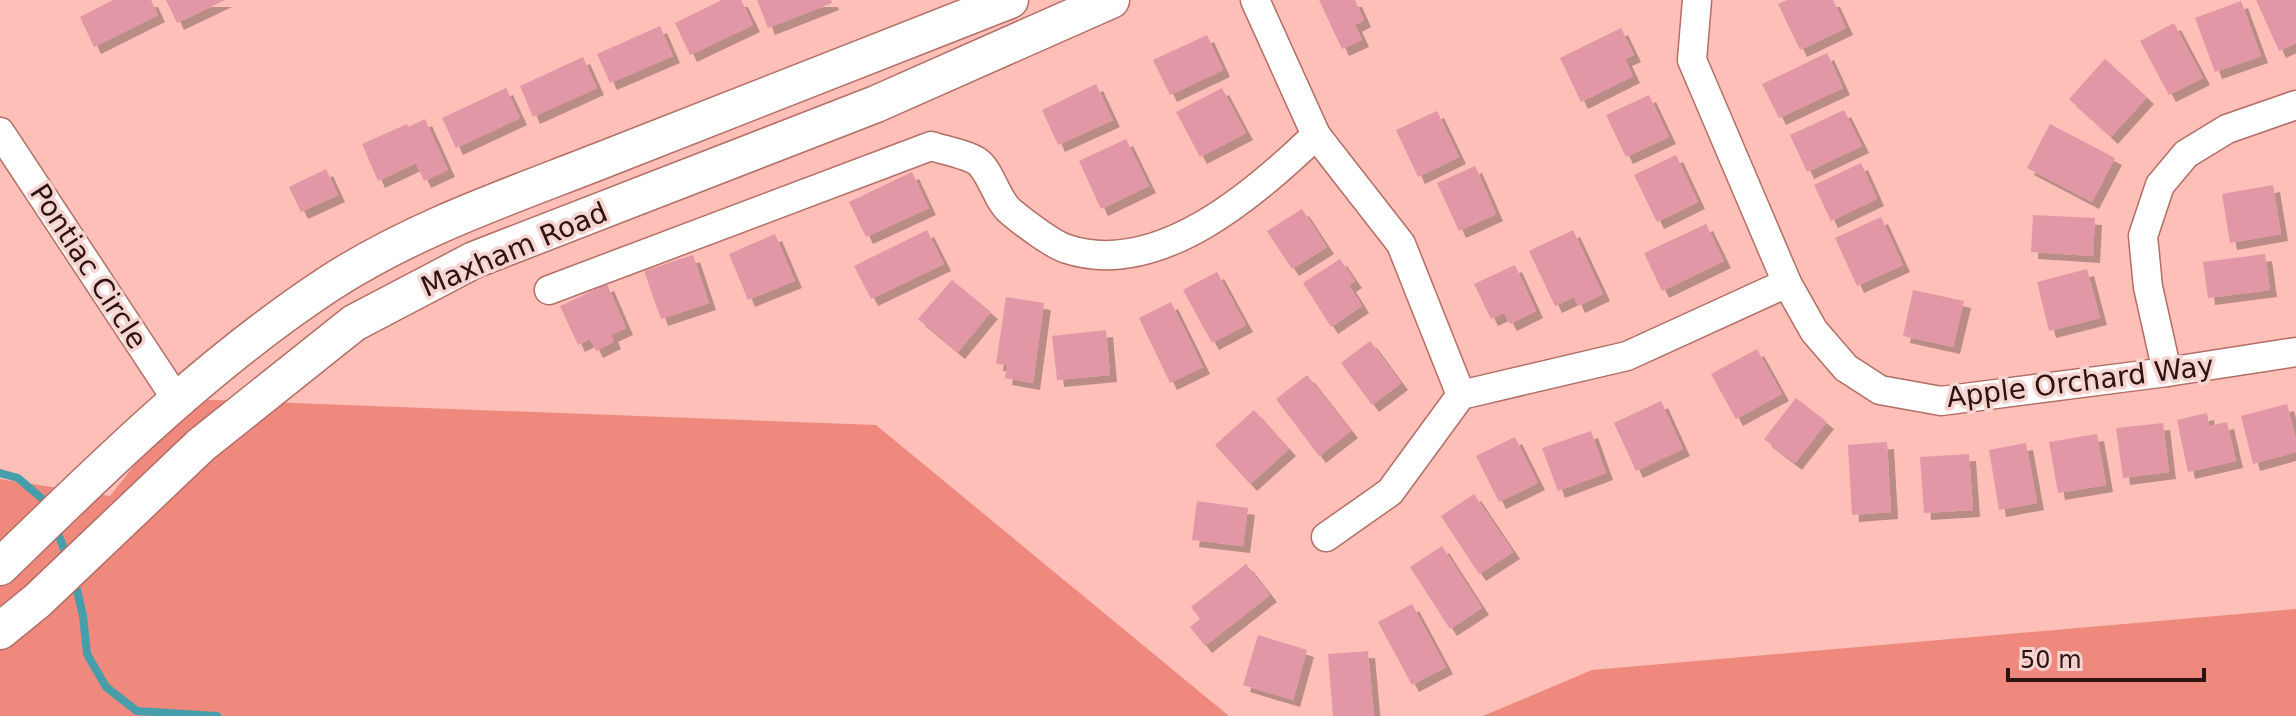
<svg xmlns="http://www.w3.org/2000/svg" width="2296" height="716" viewBox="0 0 2296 716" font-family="'DejaVu Sans',sans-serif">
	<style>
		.green { fill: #ef897e }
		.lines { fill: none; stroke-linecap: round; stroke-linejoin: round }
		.stream { stroke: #469eaa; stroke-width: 8 }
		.building { fill: #e197a5; filter: url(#shadow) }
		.minor-casing { stroke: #b46e66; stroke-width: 31 }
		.major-casing { stroke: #b46e66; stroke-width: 39 }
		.minor { stroke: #fff; stroke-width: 28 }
		.major { stroke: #fff; stroke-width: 36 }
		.labels { text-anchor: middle; stroke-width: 7; stroke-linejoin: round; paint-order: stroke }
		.street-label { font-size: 28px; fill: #2f1311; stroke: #f5d5d1 }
	</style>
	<defs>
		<filter id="shadow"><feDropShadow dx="7" dy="7" stdDeviation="0" flood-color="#0004"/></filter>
	</defs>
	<rect width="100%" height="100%" fill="#fdbfb7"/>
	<g class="green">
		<path d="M 187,399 L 876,425 L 1229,716 L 0,716 L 0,479 L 110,496 Z"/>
		<path d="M 2296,609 L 2296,716 L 1483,716 L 1592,670 Z"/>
	</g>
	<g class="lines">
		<g class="stream">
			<path d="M 0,473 L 18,478 L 47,503 L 49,508"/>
			<path d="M 56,528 L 68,560"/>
			<path d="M 75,581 L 83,616 L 87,654 L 106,687 L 137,711 L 217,716"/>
		</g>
	</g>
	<g class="building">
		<path d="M 113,0 L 151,0 L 158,15 L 94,47 L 80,17 Z"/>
		<path d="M 166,0 L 225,0 L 177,23 Z"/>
		<path d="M 722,0 L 741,0 L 753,25 L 690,55 L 675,23 Z"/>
		<path d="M 757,0 L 831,0 L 832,3 L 768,28 Z"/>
		<path d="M 1319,0 L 1355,0 L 1364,20 L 1355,25 L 1362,40 L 1342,49 Z"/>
		<path d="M 1787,0 L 1833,0 L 1846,28 L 1800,50 L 1778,4 Z"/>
		<path d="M 2256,0 L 2296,0 L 2296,43 L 2279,51 Z"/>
		<path d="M 2241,1 L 2261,56 L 2215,72 L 2195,18 Z"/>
		<path d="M 2174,23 L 2203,78 L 2169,95 L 2140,41 Z"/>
		<path d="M 660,26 L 673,56 L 610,83 L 597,54 Z"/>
		<path d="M 1621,28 L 1634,55 L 1625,59 L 1633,76 L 1581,102 L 1560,58 Z"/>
		<path d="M 1207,35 L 1223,70 L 1170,95 L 1153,60 Z"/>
		<path d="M 1827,53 L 1843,88 L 1779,118 L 1762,84 Z"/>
		<path d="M 583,57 L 597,88 L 533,117 L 520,86 Z"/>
		<path d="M 2105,59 L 2147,97 L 2111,137 L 2069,99 Z"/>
		<path d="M 1096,84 L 1113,120 L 1058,145 L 1042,110 Z"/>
		<path d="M 506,88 L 520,118 L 456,148 L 442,118 Z"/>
		<path d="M 1222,88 L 1246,133 L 1200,157 L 1176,112 Z"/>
		<path d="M 1649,95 L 1669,137 L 1626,157 L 1606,115 Z"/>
		<path d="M 1844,110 L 1862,146 L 1807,172 L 1790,135 Z"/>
		<path d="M 1437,111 L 1459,157 L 1418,177 L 1396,130 Z"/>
		<path d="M 425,119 L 448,170 L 424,181 L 416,163 L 378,181 L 362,144 L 407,124 L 408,127 Z"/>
		<path d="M 2050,124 L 2115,158 L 2092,202 L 2027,168 Z"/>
		<path d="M 1126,139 L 1149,186 L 1101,209 L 1079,161 Z"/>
		<path d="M 1676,155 L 1698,202 L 1657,222 L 1634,175 Z"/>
		<path d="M 1861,163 L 1877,199 L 1831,221 L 1814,185 Z"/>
		<path d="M 1475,166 L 1496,214 L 1459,231 L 1437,183 Z"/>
		<path d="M 326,169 L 338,195 L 301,212 L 289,187 Z"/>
		<path d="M 912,172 L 929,208 L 866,237 L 849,202 Z"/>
		<path d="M 2273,185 L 2281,234 L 2230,243 L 2222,194 Z"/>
		<path d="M 1302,209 L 1327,247 L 1292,269 L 1267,231 Z"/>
		<path d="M 2033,215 L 2095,218 L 2093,256 L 2031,252 Z"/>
		<path d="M 1881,217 L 1903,265 L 1857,286 L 1835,238 Z"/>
		<path d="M 1706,224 L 1724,261 L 1662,291 L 1644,253 Z"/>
		<path d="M 927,230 L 944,264 L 871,299 L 854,266 Z"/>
		<path d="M 1573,230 L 1603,294 L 1578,306 L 1574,297 L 1555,306 L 1529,251 Z"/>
		<path d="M 775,234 L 795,281 L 748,300 L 729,254 Z"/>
		<path d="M 2265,254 L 2270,290 L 2208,298 L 2203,262 Z"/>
		<path d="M 693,255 L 709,303 L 661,319 L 644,271 Z"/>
		<path d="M 1340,259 L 1355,281 L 1349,285 L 1362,306 L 1331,327 L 1303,283 Z"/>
		<path d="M 1515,265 L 1536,311 L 1510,324 L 1504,313 L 1491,319 L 1474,284 Z"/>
		<path d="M 2087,269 L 2100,318 L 2049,331 L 2037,282 Z"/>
		<path d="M 1217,272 L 1246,325 L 1212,343 L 1183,290 Z"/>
		<path d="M 952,280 L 991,312 L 958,352 L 918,319 Z"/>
		<path d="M 607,284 L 626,328 L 611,335 L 614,342 L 596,351 L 590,339 L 578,345 L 560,306 Z"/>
		<path d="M 1913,290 L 1964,301 L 1953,347 L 1903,336 Z"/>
		<path d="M 1006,297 L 1044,303 L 1033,383 L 1005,378 L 1007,365 L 996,364 Z"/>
		<path d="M 1171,302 L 1203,367 L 1170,383 L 1139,318 Z"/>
		<path d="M 1106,330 L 1110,375 L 1057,380 L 1052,336 Z"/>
		<path d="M 1370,341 L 1401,383 L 1372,405 L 1341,363 Z"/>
		<path d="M 1757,349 L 1782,394 L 1736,419 L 1711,374 Z"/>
		<path d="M 1307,375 L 1351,431 L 1319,456 L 1276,399 Z"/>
		<path d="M 1796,398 L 1827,422 L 1795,463 L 1764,439 Z"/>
		<path d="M 1661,401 L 1683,449 L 1636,471 L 1614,423 Z"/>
		<path d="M 2287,404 L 2296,439 L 2296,452 L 2253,464 L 2241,416 Z"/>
		<path d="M 1254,410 L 1289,449 L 1250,484 L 1215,445 Z"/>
		<path d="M 2207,413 L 2209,426 L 2227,422 L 2236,461 L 2188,472 L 2177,420 Z"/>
		<path d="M 2163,423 L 2169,472 L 2123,478 L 2116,428 Z"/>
		<path d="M 1591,431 L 1606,473 L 1558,491 L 1542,448 Z"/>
		<path d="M 2097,434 L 2106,485 L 2058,493 L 2049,442 Z"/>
		<path d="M 1515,437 L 1538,483 L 1499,502 L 1476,456 Z"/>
		<path d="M 1887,442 L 1891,512 L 1852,515 L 1848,445 Z"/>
		<path d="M 2026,443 L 2037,503 L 1999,510 L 1989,450 Z"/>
		<path d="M 1969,454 L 1973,510 L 1924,513 L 1920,457 Z"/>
		<path d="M 1474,494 L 1513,552 L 1479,574 L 1441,516 Z"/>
		<path d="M 1197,501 L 1248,508 L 1243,546 L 1192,540 Z"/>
		<path d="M 1442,546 L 1482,608 L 1450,629 L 1410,567 Z"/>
		<path d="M 1246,564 L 1270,595 L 1205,646 L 1190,627 L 1200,619 L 1191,607 Z"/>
		<path d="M 1412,604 L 1446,667 L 1412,685 L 1378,622 Z"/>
		<path d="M 1258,635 L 1307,650 L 1293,700 L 1243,685 Z"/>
		<path d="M 1368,651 L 1374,716 L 1333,716 L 1328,654 Z"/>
	</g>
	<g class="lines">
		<defs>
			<g id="minor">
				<path d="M 1255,0 L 1316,135 L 1401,244 L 1461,395"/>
				<path d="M 1697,0 L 1692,60 L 1787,283 L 1814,331 L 1846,368 L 1880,390 L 1941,401 L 2167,372 L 2296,352"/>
				<path d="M 0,132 L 177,400"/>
				<path d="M 549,290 L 931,146 C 943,150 969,155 978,162 C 991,172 997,201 1011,212 C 1023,222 1053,245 1067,249 C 1158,279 1256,193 1316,135"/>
				<path d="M 2167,372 L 2148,287 L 2143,236 L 2160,185 L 2186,154 L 2227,129 L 2296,105"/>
				<path d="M 1326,537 L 1390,492 L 1461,395 L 1627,356 L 1787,283"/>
			</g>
			<g id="major">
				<path d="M 0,567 C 104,466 208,363 330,283 C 415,228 511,196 605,159 C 740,105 875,52 1010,0"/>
				<path d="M 0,631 L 37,601 L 201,445 L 354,323 L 474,260 L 876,104 L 1111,0"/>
			</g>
		</defs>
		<use href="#minor" class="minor-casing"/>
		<use href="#major" class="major-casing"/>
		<use href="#minor" class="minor"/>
		<use href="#major" class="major"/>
	</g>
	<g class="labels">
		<g class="street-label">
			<text transform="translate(514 249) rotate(-23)" y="10">Maxham Road</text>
			<text transform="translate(89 266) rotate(57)" y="10">Pontiac Circle</text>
			<text transform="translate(2080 381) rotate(-7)" y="10">Apple Orchard Way</text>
		</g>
	</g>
	<path d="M2008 668v12h196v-12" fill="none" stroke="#2f1311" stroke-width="4"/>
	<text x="2020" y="668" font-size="24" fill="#2f1311" stroke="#f5d5d1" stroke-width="6" paint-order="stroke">50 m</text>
</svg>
